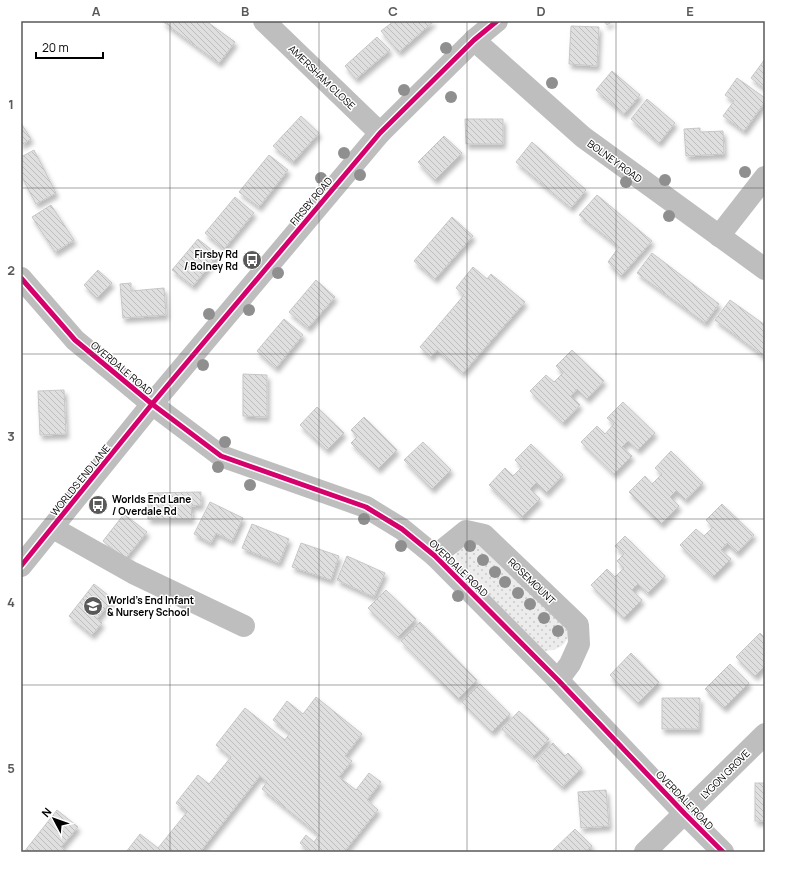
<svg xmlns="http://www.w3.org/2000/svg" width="786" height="873" viewBox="0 0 786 873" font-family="Manrope,sans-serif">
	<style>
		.grass { fill: url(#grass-dots) }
		.building { fill: url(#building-back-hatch); stroke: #c7c7c7; filter: url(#shadow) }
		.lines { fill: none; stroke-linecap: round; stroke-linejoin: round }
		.minor { stroke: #bebebe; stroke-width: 22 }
		.cycleway-casing { stroke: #fff; stroke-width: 8 }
		.cycleway { stroke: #d6006c; stroke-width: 5 }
		.tree { fill: #8f8f8f }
		.grid { fill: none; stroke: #595959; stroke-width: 1; stroke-opacity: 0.55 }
		.labels { text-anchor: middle; stroke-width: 3; stroke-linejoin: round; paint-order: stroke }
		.street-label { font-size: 10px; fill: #000; stroke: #fff }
		.poi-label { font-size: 10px; font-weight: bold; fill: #000; stroke: #fff; text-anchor: start }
		.neatline { fill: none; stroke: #595959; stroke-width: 1.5 }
		.grid-label { font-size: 13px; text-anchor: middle; font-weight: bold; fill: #595959 }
	</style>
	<defs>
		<pattern id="grass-dots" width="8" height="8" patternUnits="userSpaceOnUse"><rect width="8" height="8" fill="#ececec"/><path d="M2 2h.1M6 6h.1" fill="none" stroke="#c9c9c9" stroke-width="1.8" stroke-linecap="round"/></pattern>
		<pattern id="building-back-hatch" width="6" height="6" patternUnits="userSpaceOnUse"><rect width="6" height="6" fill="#dfdfdf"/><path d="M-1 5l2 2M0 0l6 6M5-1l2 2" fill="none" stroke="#bebebe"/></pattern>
		<filter id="shadow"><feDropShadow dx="2.5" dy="4.5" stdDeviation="2" flood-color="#0004"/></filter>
	</defs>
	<rect width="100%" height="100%" fill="#fff"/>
	<path class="grass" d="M 476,540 L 568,626 C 570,643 561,650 544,651 L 458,564 L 455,556 L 459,547 Z"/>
	<g class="building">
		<path d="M 162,21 L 206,21 L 235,42 L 219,63 Z"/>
		<path d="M 394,21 L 434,21 L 399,52 L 381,31 Z"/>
		<path d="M 604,21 L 613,21 L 607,25 Z"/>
		<path d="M 571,26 L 599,27 L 597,66 L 569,64 Z"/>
		<path d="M 377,37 L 390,50 L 356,79 L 345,66 Z"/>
		<path d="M 765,59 L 765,89 L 751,78 Z"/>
		<path d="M 612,71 L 640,95 L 624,114 L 596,90 Z"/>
		<path d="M 737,78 L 765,98 L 765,102 L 744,131 L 723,116 L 734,101 L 725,95 Z"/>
		<path d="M 647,99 L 675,123 L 659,143 L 631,119 Z"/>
		<path d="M 301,116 L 319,133 L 293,162 L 273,146 Z"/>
		<path d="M 465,119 L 503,119 L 503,144 L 466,144 Z"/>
		<path d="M 21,123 L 31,139 L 21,145 Z"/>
		<path d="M 700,128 L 700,132 L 723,131 L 724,154 L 686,156 L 684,129 Z"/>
		<path d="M 444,136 L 462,153 L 435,180 L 418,162 Z"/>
		<path d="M 532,142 L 586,190 L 571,208 L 516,162 Z"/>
		<path d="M 34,150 L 56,193 L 36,204 L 21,175 L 21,157 Z"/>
		<path d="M 269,155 L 288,170 L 259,207 L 239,192 Z"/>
		<path d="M 597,195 L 652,241 L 621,276 L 608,262 L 619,247 L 579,215 Z"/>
		<path d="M 235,197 L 254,213 L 224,249 L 205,233 Z"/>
		<path d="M 51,205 L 74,240 L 55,252 L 32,217 Z"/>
		<path d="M 452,217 L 473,236 L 435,279 L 414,261 Z"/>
		<path d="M 198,239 L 218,255 L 193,286 L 172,270 Z"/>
		<path d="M 652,253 L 719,304 L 705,323 L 637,273 Z"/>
		<path d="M 473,267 L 487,279 L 491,274 L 525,302 L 463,373 L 437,350 L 431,357 L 420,347 L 464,295 L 456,288 Z"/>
		<path d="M 98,270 L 112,283 L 97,298 L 84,285 Z"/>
		<path d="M 316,280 L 335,297 L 308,328 L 289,312 Z"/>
		<path d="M 131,283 L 131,291 L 164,288 L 166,315 L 123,318 L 120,284 Z"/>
		<path d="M 730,300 L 765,325 L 765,357 L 715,320 Z"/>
		<path d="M 284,319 L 303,335 L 276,368 L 257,351 Z"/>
		<path d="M 572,350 L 604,381 L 587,399 L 577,389 L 571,396 L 580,405 L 563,423 L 530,391 L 546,375 L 554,382 L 563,373 L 556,366 Z"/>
		<path d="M 243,374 L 267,375 L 267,417 L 243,416 Z"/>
		<path d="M 64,390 L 66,434 L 40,435 L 38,391 Z"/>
		<path d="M 623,402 L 655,433 L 638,450 L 628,441 L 622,447 L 632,456 L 614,474 L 581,442 L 597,426 L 605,434 L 614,424 L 607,418 Z"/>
		<path d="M 317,407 L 344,433 L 327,450 L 300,425 Z"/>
		<path d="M 364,417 L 397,450 L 378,469 L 351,443 L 357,437 L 351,430 Z"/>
		<path d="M 423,442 L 451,470 L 432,489 L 404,460 Z"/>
		<path d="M 531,444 L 563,475 L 546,493 L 536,483 L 530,489 L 540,499 L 522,517 L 489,485 L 505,468 L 513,476 L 522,467 L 515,460 Z"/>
		<path d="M 671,451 L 703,483 L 685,500 L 676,491 L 670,497 L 679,506 L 661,524 L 629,492 L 645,476 L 652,484 L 662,474 L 655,468 Z"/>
		<path d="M 201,492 L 201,505 L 191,506 L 192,519 L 148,519 L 148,493 Z"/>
		<path d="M 210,502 L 243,518 L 232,541 L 216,533 L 211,543 L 194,534 Z"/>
		<path d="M 722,504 L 754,535 L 737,553 L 727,543 L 721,550 L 731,559 L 713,577 L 680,545 L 696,529 L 704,536 L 713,527 L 706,520 Z"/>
		<path d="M 124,514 L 147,532 L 125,559 L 103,541 Z"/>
		<path d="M 252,524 L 289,539 L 279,563 L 242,548 Z"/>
		<path d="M 625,536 L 665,576 L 648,593 L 638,584 L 632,590 L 642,600 L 624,618 L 591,585 L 607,569 L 615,577 L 624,568 L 617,561 L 624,554 L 615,546 Z"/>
		<path d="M 301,543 L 339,556 L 331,580 L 292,567 Z"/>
		<path d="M 347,556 L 385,573 L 374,597 L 337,580 Z"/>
		<path d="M 94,584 L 113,599 L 97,619 L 102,623 L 92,635 L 69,616 Z"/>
		<path d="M 386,590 L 416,619 L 398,637 L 368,608 Z"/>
		<path d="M 420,622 L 477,680 L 458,699 L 401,641 Z"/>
		<path d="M 760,633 L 765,638 L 765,666 L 755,676 L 736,657 Z"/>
		<path d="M 631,653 L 659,682 L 638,703 L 610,675 Z"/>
		<path d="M 730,664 L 749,683 L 724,708 L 705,689 Z"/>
		<path d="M 480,684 L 510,714 L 492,732 L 462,702 Z"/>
		<path d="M 316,697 L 362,734 L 345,756 L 352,761 L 339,777 L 356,790 L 369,773 L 381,782 L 367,800 L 378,810 L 344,852 L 310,852 L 300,843 L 306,835 L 314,842 L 319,835 L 262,789 L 267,782 L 260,776 L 200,852 L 126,852 L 140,834 L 158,848 L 187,812 L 176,803 L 198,775 L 209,784 L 231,757 L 216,745 L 245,708 L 285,740 L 290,733 L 273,720 L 287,701 L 303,714 Z"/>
		<path d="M 662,698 L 700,698 L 699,729 L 662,729 Z"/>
		<path d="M 519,711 L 549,739 L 533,757 L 502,729 Z"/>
		<path d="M 553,743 L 565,756 L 568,753 L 582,768 L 562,787 L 536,761 Z"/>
		<rect x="755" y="783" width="10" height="38"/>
		<path d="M 606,790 L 609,826 L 581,828 L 578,792 Z"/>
		<path d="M 57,810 L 78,827 L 61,847 L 67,852 L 24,852 Z"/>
		<path d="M 575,829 L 592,846 L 585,852 L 551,852 Z"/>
	</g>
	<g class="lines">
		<g class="minor">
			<path d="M 264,21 L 380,133"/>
			<path d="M 474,40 L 583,137 L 765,269"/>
			<path d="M 719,236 L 765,177"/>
			<path d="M 21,278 L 75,340 L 152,404 L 221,456 L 366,507 L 402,529 L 435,556 L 558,680 L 685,814 L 723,852"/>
			<path d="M 53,528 L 133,573 L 244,626"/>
			<path d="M 435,556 L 466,531 L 484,535 L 578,625 L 579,644 L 570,664 L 558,680"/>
			<path d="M 21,566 L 152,404 L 380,133 L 474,40 L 497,21"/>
			<path d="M 645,852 L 765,734"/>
		</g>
		<defs>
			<g id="cycleway">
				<path d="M 21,278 L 75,340 L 152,404 L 221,456 L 366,507 L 402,529 L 435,556 L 558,680 L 685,814 L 723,852"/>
				<path d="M 21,566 L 152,404 L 380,133 L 474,40 L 497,21"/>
			</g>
		</defs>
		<use href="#cycleway" class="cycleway-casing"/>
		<use href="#cycleway" class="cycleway"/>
	</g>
	<g class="tree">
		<circle cx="446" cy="48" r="6"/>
		<circle cx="552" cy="83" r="6"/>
		<circle cx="404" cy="90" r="6"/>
		<circle cx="451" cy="97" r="6"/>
		<circle cx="344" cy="153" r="6"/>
		<circle cx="745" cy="172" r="6"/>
		<circle cx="360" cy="175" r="6"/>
		<circle cx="321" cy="178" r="6"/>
		<circle cx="665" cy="180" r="6"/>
		<circle cx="626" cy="182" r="6"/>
		<circle cx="669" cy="216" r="6"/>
		<circle cx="278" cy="273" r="6"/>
		<circle cx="249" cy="310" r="6"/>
		<circle cx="209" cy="314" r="6"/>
		<circle cx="203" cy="365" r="6"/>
		<circle cx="225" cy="442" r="6"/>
		<circle cx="218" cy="467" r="6"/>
		<circle cx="250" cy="485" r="6"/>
		<circle cx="364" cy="519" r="6"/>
		<circle cx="401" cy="546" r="6"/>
		<circle cx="470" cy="546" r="6"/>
		<circle cx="483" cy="560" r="6"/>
		<circle cx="495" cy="572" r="6"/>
		<circle cx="505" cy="582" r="6"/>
		<circle cx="518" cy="593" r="6"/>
		<circle cx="458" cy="596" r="6"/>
		<circle cx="530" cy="604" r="6"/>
		<circle cx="544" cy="618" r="6"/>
		<circle cx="558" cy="631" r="6"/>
	</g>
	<path class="grid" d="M 170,21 L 170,852M 319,21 L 319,852M 467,21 L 467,852M 616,21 L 616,852M 21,188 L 765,188M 21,354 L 765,354M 21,519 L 765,519M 21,685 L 765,685"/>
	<defs>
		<symbol id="bus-disc" viewBox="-11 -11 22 22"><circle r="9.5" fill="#595959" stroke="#fff"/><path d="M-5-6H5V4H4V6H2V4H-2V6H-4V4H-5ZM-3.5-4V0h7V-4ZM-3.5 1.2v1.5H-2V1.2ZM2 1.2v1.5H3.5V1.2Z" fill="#fff"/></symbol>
		<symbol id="school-disc" viewBox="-11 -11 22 22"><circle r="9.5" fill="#595959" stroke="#fff"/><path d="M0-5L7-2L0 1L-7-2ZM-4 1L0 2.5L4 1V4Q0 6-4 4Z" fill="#fff"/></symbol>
	</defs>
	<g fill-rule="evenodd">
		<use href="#bus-disc" x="241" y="249" width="22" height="22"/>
		<use href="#bus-disc" x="87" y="494" width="22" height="22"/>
		<use href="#school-disc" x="82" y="595" width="22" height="22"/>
	</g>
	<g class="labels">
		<g class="street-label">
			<text transform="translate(322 77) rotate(44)" y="4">AMERSHAM CLOSE</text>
			<text transform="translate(615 161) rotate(36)" y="4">BOLNEY ROAD</text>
			<text transform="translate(311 201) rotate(-50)" y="4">FIRSBY ROAD</text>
			<text transform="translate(122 368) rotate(40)" y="4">OVERDALE ROAD</text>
			<text transform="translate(80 480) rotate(-51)" y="4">WORLDS END LANE</text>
			<text transform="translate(459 568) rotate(44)" y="4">OVERDALE ROAD</text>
			<text transform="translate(532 581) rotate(44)" y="4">ROSEMOUNT</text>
			<text transform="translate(725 774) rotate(-45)" y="4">LYGON GROVE</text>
			<text transform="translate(685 800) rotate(46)" y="4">OVERDALE ROAD</text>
		</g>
		<g class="poi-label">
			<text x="238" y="258" text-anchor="end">Firsby Rd<tspan x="238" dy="12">/ Bolney Rd</tspan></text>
			<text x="112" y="503">Worlds End Lane<tspan x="112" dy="12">/ Overdale Rd</tspan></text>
			<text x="107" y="604">World's End Infant<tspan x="107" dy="12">&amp; Nursery School</tspan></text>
		</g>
	</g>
	<rect width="786" height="873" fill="none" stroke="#ffffff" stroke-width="44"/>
	<g transform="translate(54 819) rotate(311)" stroke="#ffffff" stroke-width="3" paint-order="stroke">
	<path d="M0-3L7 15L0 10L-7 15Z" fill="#000000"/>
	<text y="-6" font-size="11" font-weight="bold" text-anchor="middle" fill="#000000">N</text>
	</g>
	<path d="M36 52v6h67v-6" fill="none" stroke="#000000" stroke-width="2"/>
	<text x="42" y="52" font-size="12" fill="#000000" stroke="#ffffff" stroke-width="3" paint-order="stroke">20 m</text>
	<rect x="22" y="22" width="742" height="829" class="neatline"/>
	<g class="grid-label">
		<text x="96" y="16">A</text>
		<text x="245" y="16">B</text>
		<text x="393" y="16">C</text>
		<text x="541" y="16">D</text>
		<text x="690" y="16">E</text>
		<text x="11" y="109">1</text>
		<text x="11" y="275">2</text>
		<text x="11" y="441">3</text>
		<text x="11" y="607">4</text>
		<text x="11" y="773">5</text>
	</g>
</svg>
